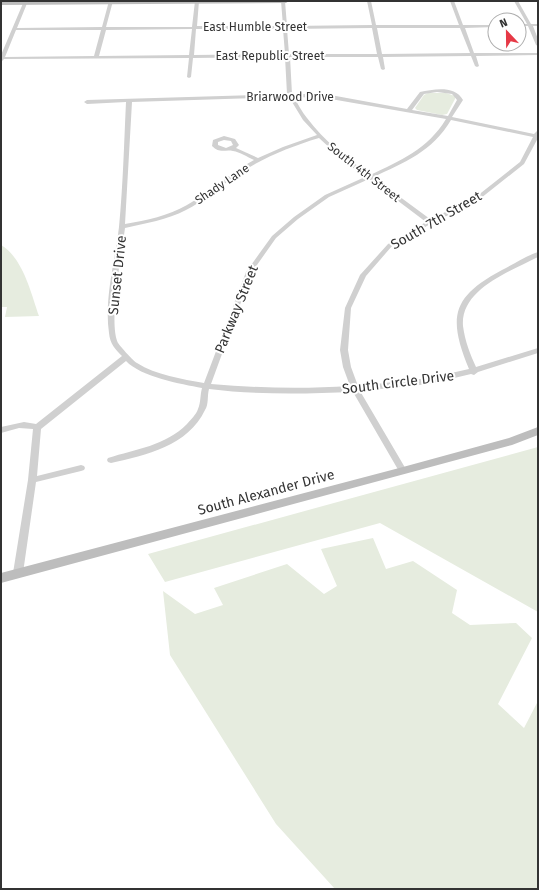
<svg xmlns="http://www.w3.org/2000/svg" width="539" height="890" viewBox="0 0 539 890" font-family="'Fira Sans',sans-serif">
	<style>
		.green { fill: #e6ecdf }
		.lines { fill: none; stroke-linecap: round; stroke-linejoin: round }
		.street { fill: #d0d0d0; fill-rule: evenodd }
		.secondary { fill: #bdbdbd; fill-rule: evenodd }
		.labels { text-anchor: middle; stroke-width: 4; stroke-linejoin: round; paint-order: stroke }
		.far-street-label { font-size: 12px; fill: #333; stroke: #fff }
		.street-label { font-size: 14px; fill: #333; stroke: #fff }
	</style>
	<rect width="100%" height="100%" fill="#fff"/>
	<g class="green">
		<path d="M 428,93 L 446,93 L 455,96 L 455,99 L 447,114 L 442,115 L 417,110 L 415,108 L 424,95 Z"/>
		<path d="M 1,245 C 23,258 31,293 39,316 L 5,317 L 7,307 L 1,307 Z"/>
		<path d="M 538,447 L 538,612 L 380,523 L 165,582 L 148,554 Z"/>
		<path d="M 373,538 L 386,569 L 413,561 L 457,590 L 452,613 L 470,625 L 516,623 L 532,638 L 498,704 L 524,728 L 538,701 L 538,889 L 335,889 L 276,824 L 170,655 L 163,591 L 195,614 L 223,605 L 214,588 L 287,564 L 324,594 L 337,586 L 321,549 Z"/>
	</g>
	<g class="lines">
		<g class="street">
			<path d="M 24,1 L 28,1 L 17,28 L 102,27 L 109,1 L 113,1 L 106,27 L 192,27 L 195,1 L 199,1 L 197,26 L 283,26 L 281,1 L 285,1 L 287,26 L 372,25 L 367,1 L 371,1 L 376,25 L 459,25 L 450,1 L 454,1 L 463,25 L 495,25 L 495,27 L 465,28 L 474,53 L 538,53 L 538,55 L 476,56 L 479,66 L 477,67 L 475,66 L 471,56 L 383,57 L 385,69 L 383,70 L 381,69 L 378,57 L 290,57 L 292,94 L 325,94 L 407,109 L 420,92 C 434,89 455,85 463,100 L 452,117 L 534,134 L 538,130 L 538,138 L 524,164 L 476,202 L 432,223 L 392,246 L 366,276 L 351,308 L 348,350 L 351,367 L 358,386 L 429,378 L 469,369 C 448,318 451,297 502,270 C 514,264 526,256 538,252 L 538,257 C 511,271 460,289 463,326 C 465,341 470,354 476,367 L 538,348 L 538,353 L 478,372 L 474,375 L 471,374 L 429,384 L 360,391 L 407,471 L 406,473 L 400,473 L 353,392 C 305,394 257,395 209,389 C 207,396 209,404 205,410 C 188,446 146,455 111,463 L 108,462 L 107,460 L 108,458 C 136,449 165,446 187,424 C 191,419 196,415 198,409 C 201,402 200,395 202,388 C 181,384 141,377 126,361 L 41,429 L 37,476 L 81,465 L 84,466 L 85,468 L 84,470 L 81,471 L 36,482 L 23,573 L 21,576 L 18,577 L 15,576 L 13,573 L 28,480 L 33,429 L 19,428 L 1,433 L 1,427 L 24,422 L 36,424 L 122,356 C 115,349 110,344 109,333 C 104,299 115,261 119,227 C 123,186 124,144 126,102 L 87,104 L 84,102 L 87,100 L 287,94 L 285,57 L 193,58 L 191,77 L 189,78 L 187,77 L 189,58 L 4,59 L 1,62 L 1,55 ZM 372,28 L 377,54 L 289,54 L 287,29 ZM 377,28 L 460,28 L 470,53 L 382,54 ZM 192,29 L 189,55 L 99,56 L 106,30 ZM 196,29 L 283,29 L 285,54 L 194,55 ZM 16,30 L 101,30 L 94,56 L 5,57 ZM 437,92 L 452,94 L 457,100 L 448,116 L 412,110 L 424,94 ZM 289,97 L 303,120 L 317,135 L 283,147 L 258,158 L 236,148 L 239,145 L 235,139 L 224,136 L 213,140 L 212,146 C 220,154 225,149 233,151 C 240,152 247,157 254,160 C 229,173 211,192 187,205 C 168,216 147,220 125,224 L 132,102 ZM 294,97 L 325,98 L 446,119 C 428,149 400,161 370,175 C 347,158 324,141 307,118 C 302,112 298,104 294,97 ZM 451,120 L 533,137 L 520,162 L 472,200 L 430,219 L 373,177 C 404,163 433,151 451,120 ZM 319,138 L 343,160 L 365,177 L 325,195 L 294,217 L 272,236 L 246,272 L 204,383 C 182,379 156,375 137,363 C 133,361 121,347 118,343 C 108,323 122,252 125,228 C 146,223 167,220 186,210 C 204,201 218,188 234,177 C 260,159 289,147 319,138 ZM 224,140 L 231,141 L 233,145 L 226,148 L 218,145 L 218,142 ZM 369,179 L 426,222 L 388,244 L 360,275 L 345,308 L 340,350 L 343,367 L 350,386 C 303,389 258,388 211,384 L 252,272 L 276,238 L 298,219 L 329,197 Z"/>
			<path d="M 514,1 L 518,1 L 531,24 L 538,24 L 538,26 L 533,26 L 538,39 L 538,46 L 536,45 L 528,26 L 519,26 L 519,24 L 527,24 Z"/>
		</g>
		<g class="secondary">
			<path d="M 1,1 L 289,1 L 286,3 L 1,5 Z"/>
			<path d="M 538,427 L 538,435 L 512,445 L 1,583 L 1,573 L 403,467 L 509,438 Z"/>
		</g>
	</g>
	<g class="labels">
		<g class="far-street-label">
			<text x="255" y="31">East Humble Street</text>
			<text x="270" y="60">East Republic Street</text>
			<text x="290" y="101">Briarwood Drive</text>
			<text transform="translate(364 172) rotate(38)" y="4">South 4th Street</text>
			<text transform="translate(222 184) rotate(-34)" y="4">Shady Lane</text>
		</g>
		<g class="street-label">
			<text transform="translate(436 220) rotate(-30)" y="5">South 7th Street</text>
			<text transform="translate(117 275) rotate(-84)" y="5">Sunset Drive</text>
			<text transform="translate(236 309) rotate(-68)" y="5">Parkway Street</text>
			<text transform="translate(398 382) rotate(-7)" y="5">South Circle Drive</text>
			<text transform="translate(266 492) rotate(-15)" y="5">South Alexander Drive</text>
		</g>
	</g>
	<rect width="539" height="890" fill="none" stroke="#333333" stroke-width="4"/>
	<g transform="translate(507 32) rotate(338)"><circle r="19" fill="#ffffff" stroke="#adadad"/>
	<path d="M0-3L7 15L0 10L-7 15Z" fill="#e63946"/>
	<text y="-6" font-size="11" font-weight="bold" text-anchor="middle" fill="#333333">N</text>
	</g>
</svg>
